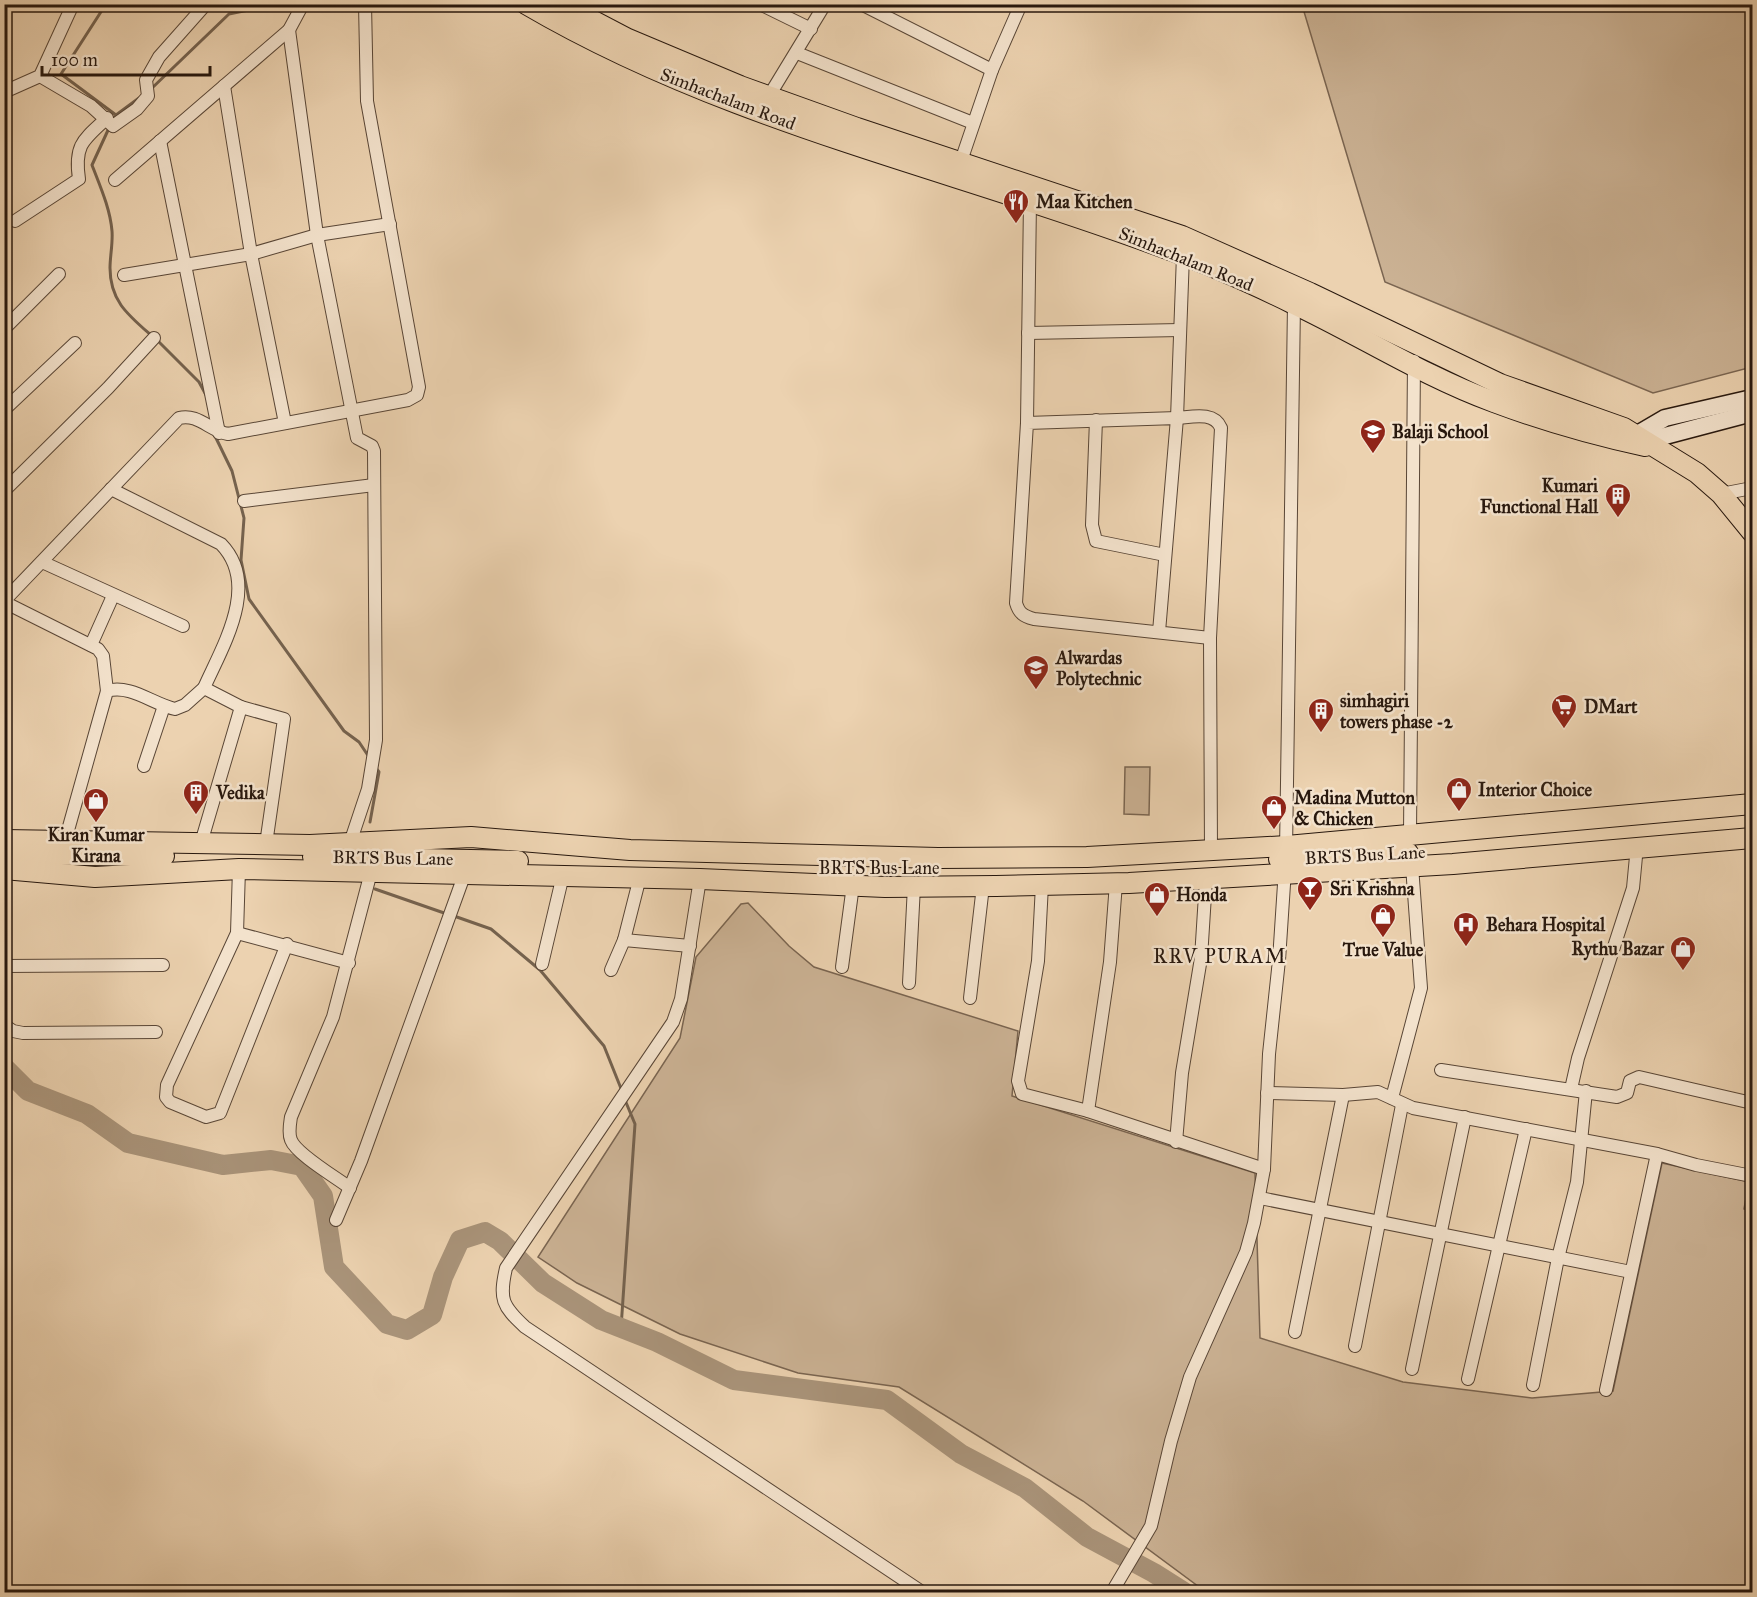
<svg xmlns="http://www.w3.org/2000/svg" width="1757" height="1597" viewBox="0 0 1757 1597" font-family="'IM FELL Great Primer',serif">
	<style>
		.green { fill: #cbb294; stroke: #7a6551; stroke-width: 1.5 }
		.lines { fill: none; stroke-linecap: round; stroke-linejoin: round }
		.stream { stroke: #75624e; stroke-width: 3 }
		.river { stroke: #a99379; stroke-width: 20 }
		.street-casing { stroke: #594636; stroke-width: 14 }
		.secondary-casing { stroke: #28180e; stroke-width: 19 }
		.primary-casing { stroke: #28180e; stroke-width: 22 }
		.street { stroke: #f3e2cc; stroke-width: 12 }
		.secondary { stroke: #f3e2cc; stroke-width: 16 }
		.primary { stroke: #ecd2b0; stroke-width: 20 }
		.labels { text-anchor: middle; stroke-width: 5; stroke-linejoin: round; paint-order: stroke }
		.street-label { font-size: 18px; fill: #28180e; stroke: #f3e2cc }
		.poi-label { font-size: 18px; font-weight: bold; fill: #28180e; stroke: #f3e2cc; text-anchor: start }
		.neighbourhood-label { font-size: 20px; letter-spacing: 1.5px; fill: #28180e; stroke: #f3e2cc }
	</style>
	<rect width="100%" height="100%" fill="#ecd2b0"/>
	<filter id="stains"><feTurbulence type="fractalNoise" baseFrequency=".00333" numOctaves="4"/><feColorMatrix values="0 0 0 0 .2 0 0 0 0 .09 0 0 0 0 .02 0 0 0 .5 -.17"/></filter>
	<radialGradient id="worn" r=".72"><stop offset=".6" stop-color="#630" stop-opacity="0"/><stop offset="1" stop-color="#630" stop-opacity=".3"/></radialGradient>
	<g class="green">
		<path d="M 1302,5 L 1752,5 L 1752,367 L 1653,393 L 1385,282 Z"/>
		<path d="M 1125,767 L 1150,767 L 1149,815 L 1124,814 Z"/>
		<path d="M 748,903 L 789,946 L 814,967 L 1018,1031 L 1012,1096 L 1255,1173 L 1260,1338 L 1403,1382 L 1532,1398 L 1613,1391 L 1662,1163 L 1749,1182 L 1744,1209 L 1752,1211 L 1752,1592 L 1206,1592 L 1083,1501 L 899,1387 L 798,1373 L 680,1334 L 577,1283 L 538,1257 L 680,1038 L 696,957 L 741,904 Z"/>
	</g>
	<g class="lines">
		<g class="stream">
			<path d="M 106,4 L 61,74 L 116,115 L 114,120"/>
			<path d="M 151,89 L 229,14 L 258,8 L 261,4"/>
			<path d="M 116,115 L 139,98"/>
			<path d="M 109,128 L 92,165 C 100,186 110,208 112,231 C 113,243 110,256 110,268 C 110,301 128,315 152,336"/>
			<path d="M 157,340 L 199,382 L 206,395"/>
			<path d="M 215,436 L 232,471 L 244,518 L 241,560 L 249,599 L 344,731 L 359,742 L 369,757"/>
			<path d="M 370,822 L 379,772 L 376,768"/>
			<path d="M 375,889 L 447,914"/>
			<path d="M 454,916 L 491,929 L 540,970 L 604,1046 L 622,1091"/>
			<path d="M 621,1328 L 635,1124 L 625,1100"/>
		</g>
		<path class="river" d="M 4,1067 L 28,1091 L 87,1114 L 128,1143 L 223,1165 L 271,1160 L 302,1166 L 323,1196 L 334,1267 L 387,1324 L 407,1330 L 432,1315 L 443,1277 L 460,1240 L 485,1232 L 500,1241 L 543,1283 L 601,1320 L 657,1342 L 734,1380 L 887,1400 L 961,1454 L 1025,1488 L 1087,1537 L 1154,1573 L 1184,1592"/>
		<defs>
			<g id="street">
				<path d="M 760,4 L 811,29"/>
				<path d="M 861,4 L 992,70"/>
				<path d="M 289,30 L 317,235 L 357,438 L 372,446 L 374,451 L 376,740 L 368,789 L 350,843"/>
				<path d="M 797,53 L 973,123"/>
				<path d="M 40,76 L 91,106 L 113,126 L 137,109 L 148,96 L 146,80 L 159,57 L 206,4"/>
				<path d="M 224,86 L 251,254 L 285,423"/>
				<path d="M 4,92 L 40,76 L 73,4"/>
				<path d="M 769,96 L 825,4"/>
				<path d="M 160,141 L 219,433"/>
				<path d="M 961,161 L 992,70 L 1021,4"/>
				<path d="M 115,180 L 289,30 L 303,4"/>
				<path d="M 15,221 L 79,179 C 74,145 83,140 107,118"/>
				<path d="M 1183,255 L 1177,418 C 1192,417 1214,411 1221,428 L 1210,638 L 1211,851"/>
				<path d="M 124,275 L 251,254 L 317,235 L 390,224"/>
				<path d="M 4,329 L 59,274"/>
				<path d="M 1028,333 L 1180,330"/>
				<path d="M 4,410 L 75,343"/>
				<path d="M 1096,420 L 1092,525 L 1096,541 L 1165,555"/>
				<path d="M 1027,423 L 1030,201"/>
				<path d="M 111,489 L 221,544 C 261,585 222,647 204,688"/>
				<path d="M 4,491 L 108,388 L 154,338"/>
				<path d="M 1721,494 L 1752,488"/>
				<path d="M 244,501 L 374,485"/>
				<path d="M 42,562 L 183,626"/>
				<path d="M 4,601 L 179,418 C 198,413 210,431 228,434 L 408,400 L 417,395 L 419,387 L 367,101 L 365,4"/>
				<path d="M 4,602 L 98,649 L 103,656 L 107,691"/>
				<path d="M 1159,632 L 1177,418 L 1027,423 L 1016,603 C 1019,613 1023,616 1034,619 L 1210,638"/>
				<path d="M 91,645 L 112,598"/>
				<path d="M 144,766 L 164,706"/>
				<path d="M 1410,834 L 1414,361"/>
				<path d="M 65,841 L 107,691 C 130,684 153,704 175,709 L 185,705 L 204,688 L 241,707 L 284,719 L 266,844"/>
				<path d="M 201,843 L 241,707"/>
				<path d="M 1286,851 L 1294,304"/>
				<path d="M 239,869 L 237,933 L 167,1085 L 166,1097 L 170,1102 L 206,1117 L 220,1113 L 287,944"/>
				<path d="M 700,879 L 681,999 L 673,1022 L 506,1268 C 499,1299 502,1306 525,1327 L 922,1592"/>
				<path d="M 1042,885 L 1038,961 L 1018,1081 L 1022,1094 L 1088,1111 L 1264,1169"/>
				<path d="M 237,933 L 349,963"/>
				<path d="M 624,940 L 690,946"/>
				<path d="M 542,964 L 563,875"/>
				<path d="M 4,966 L 163,965"/>
				<path d="M 842,967 L 853,885"/>
				<path d="M 611,970 L 624,940 L 640,877"/>
				<path d="M 909,983 L 914,886"/>
				<path d="M 970,998 L 983,886"/>
				<path d="M 4,1025 L 13,1031 L 23,1033 L 156,1032"/>
				<path d="M 1441,1070 L 1617,1097 L 1627,1093 L 1630,1081 L 1639,1077 L 1752,1103"/>
				<path d="M 1571,1089 L 1578,1058 L 1633,888 L 1637,846"/>
				<path d="M 1267,1093 L 1343,1095 L 1378,1092 L 1413,1108 L 1657,1154 L 1696,1165 L 1752,1176"/>
				<path d="M 1392,1098 L 1421,988 L 1412,866"/>
				<path d="M 1088,1111 L 1110,962 L 1116,883"/>
				<path d="M 1176,1142 L 1182,1073 L 1201,958 L 1206,879"/>
				<path d="M 350,1188 C 337,1178 296,1154 291,1140 C 288,1133 290,1124 291,1117 L 333,1017 L 371,872"/>
				<path d="M 1260,1198 L 1631,1272"/>
				<path d="M 336,1220 L 361,1161 L 465,873"/>
				<path d="M 1295,1332 L 1343,1095"/>
				<path d="M 1355,1346 L 1402,1105"/>
				<path d="M 1412,1369 L 1465,1117"/>
				<path d="M 1468,1379 L 1526,1129"/>
				<path d="M 1533,1385 L 1558,1258 L 1577,1182 L 1586,1091"/>
				<path d="M 1606,1390 L 1657,1154"/>
				<path d="M 1112,1592 L 1151,1526 L 1171,1441 L 1190,1377 L 1246,1252 L 1254,1223 L 1264,1169 L 1269,1054 L 1279,960 L 1285,869"/>
			</g>
			<g id="secondary">
				<path d="M 1636,435 L 1665,418 L 1752,398"/>
				<path d="M 1646,441 L 1752,413"/>
			</g>
			<g id="primary">
				<path d="M 526,4 C 729,123 953,168 1170,250 C 1211,265 1253,284 1292,303 C 1360,335 1423,376 1494,402 C 1542,420 1594,435 1645,446"/>
				<path d="M 561,4 L 628,39 L 740,86 L 857,128 L 1182,236 L 1310,293 L 1500,384 L 1624,428 L 1697,473 L 1721,494 L 1752,532"/>
				<path d="M 4,840 L 310,845 L 471,837 L 630,850 L 938,858 L 1087,857 L 1287,846 L 1752,804"/>
				<path d="M 4,854 L 164,856"/>
				<path d="M 313,857 L 518,861"/>
				<path d="M 1279,859 L 1408,853"/>
				<path d="M 4,869 L 95,877 L 239,869 L 700,879 L 885,887 L 996,886 L 1129,883 L 1453,864 L 1752,838"/>
			</g>
		</defs>
		<use href="#street" class="street-casing"/>
		<use href="#secondary" class="secondary-casing"/>
		<use href="#primary" class="primary-casing"/>
		<use href="#street" class="street"/>
		<use href="#secondary" class="secondary"/>
		<use href="#primary" class="primary"/>
	</g>
	<defs>
		<symbol id="restaurant-pin" viewBox="-11 -11 22 30"><path d="M0 17L-7.5 6A9.5 9.5 0 1 1 7.5 6Z" fill="#8f2418" stroke="#f3e2cc"/><path d="M-5-6h1v4h1v-4h1v4h1v-4h1v5L-1.5 .5V6h-2V.5L-5-1ZM5-6V6H3V1.5H1.5Q1.5-4 5-6Z" fill="#fff"/></symbol>
		<symbol id="school-pin" viewBox="-11 -11 22 30"><path d="M0 17L-7.5 6A9.5 9.5 0 1 1 7.5 6Z" fill="#8f2418" stroke="#f3e2cc"/><path d="M0-5L7-2L0 1L-7-2ZM-4 1L0 2.5L4 1V4Q0 6-4 4Z" fill="#fff"/></symbol>
		<symbol id="building-pin" viewBox="-11 -11 22 30"><path d="M0 17L-7.5 6A9.5 9.5 0 1 1 7.5 6Z" fill="#8f2418" stroke="#f3e2cc"/><path d="M-4-6H4V6H1V3H-1V6H-4ZM-2.5-4.3h1.7v1.8h-1.7ZM.8-4.3h1.7v1.8H.8ZM-2.5-1h1.7V.8h-1.7ZM.8-1h1.7V.8H.8Z" fill="#fff"/></symbol>
		<symbol id="university-pin" viewBox="-11 -11 22 30"><path d="M0 17L-7.5 6A9.5 9.5 0 1 1 7.5 6Z" fill="#8f2418" stroke="#f3e2cc"/><path d="M0-5L7-2L0 1L-7-2ZM-4 1L0 2.5L4 1V4Q0 6-4 4Z" fill="#fff"/></symbol>
		<symbol id="supermarket-pin" viewBox="-11 -11 22 30"><path d="M0 17L-7.5 6A9.5 9.5 0 1 1 7.5 6Z" fill="#8f2418" stroke="#f3e2cc"/><path d="M-6-5.5h2.5l.6 2H6L4.5 2H-2.5L-4.4-4H-6ZM-1.5 3.2a1.3 1.3 0 1 0 .1 0ZM3 3.2a1.3 1.3 0 1 0 .1 0Z" fill="#fff"/></symbol>
		<symbol id="shop-pin" viewBox="-11 -11 22 30"><path d="M0 17L-7.5 6A9.5 9.5 0 1 1 7.5 6Z" fill="#8f2418" stroke="#f3e2cc"/><path d="M-5-2.5h2.3a2.7 3.5 0 0 1 5.4 0H5L5.5 6h-11ZM-1.5-2.5h3a1.5 2.3 0 0 0-3 0Z" fill="#fff"/></symbol>
		<symbol id="bar-pin" viewBox="-11 -11 22 30"><path d="M0 17L-7.5 6A9.5 9.5 0 1 1 7.5 6Z" fill="#8f2418" stroke="#f3e2cc"/><path d="M-6-5H6L.8 .8V4.5H3.5V6h-7V4.5H-.8V.8Z" fill="#fff"/></symbol>
		<symbol id="hospital-pin" viewBox="-11 -11 22 30"><path d="M0 17L-7.5 6A9.5 9.5 0 1 1 7.5 6Z" fill="#8f2418" stroke="#f3e2cc"/><path d="M-5-5h3v3.5h4V-5h3V5h-3V1.5h-4V5h-3Z" fill="#fff"/></symbol>
	</defs>
	<g fill-rule="evenodd">
		<use href="#restaurant-pin" x="1001" y="187" width="30" height="40"/>
		<use href="#school-pin" x="1358" y="417" width="30" height="40"/>
		<use href="#building-pin" x="1603" y="481" width="30" height="40"/>
		<use href="#university-pin" x="1021" y="653" width="30" height="40"/>
		<use href="#supermarket-pin" x="1549" y="692" width="30" height="40"/>
		<use href="#building-pin" x="1306" y="696" width="30" height="40"/>
		<use href="#shop-pin" x="1444" y="775" width="30" height="40"/>
		<use href="#building-pin" x="181" y="778" width="30" height="40"/>
		<use href="#shop-pin" x="81" y="786" width="30" height="40"/>
		<use href="#shop-pin" x="1259" y="793" width="30" height="40"/>
		<use href="#bar-pin" x="1295" y="874" width="30" height="40"/>
		<use href="#shop-pin" x="1142" y="880" width="30" height="40"/>
		<use href="#shop-pin" x="1368" y="901" width="30" height="40"/>
		<use href="#hospital-pin" x="1451" y="910" width="30" height="40"/>
		<use href="#shop-pin" x="1668" y="934" width="30" height="40"/>
	</g>
	<g class="labels">
		<g class="street-label">
			<text transform="translate(728 99) rotate(21)" y="6">Simhachalam Road</text>
			<text transform="translate(1186 259) rotate(22)" y="6">Simhachalam Road</text>
			<text transform="translate(1365 855) rotate(-3)" y="6">BRTS Bus Lane</text>
			<text transform="translate(393 858) rotate(1)" y="6">BRTS Bus Lane</text>
			<text x="879" y="874">BRTS Bus Lane</text>
		</g>
		<g class="poi-label">
			<text x="1036" y="208">Maa Kitchen</text>
			<text x="1392" y="438">Balaji School</text>
			<text x="1598" y="492" text-anchor="end">Kumari<tspan x="1598" dy="21">Functional Hall</tspan></text>
			<text x="1056" y="664">Alwardas<tspan x="1056" dy="21">Polytechnic</tspan></text>
			<text x="1340" y="707">simhagiri<tspan x="1340" dy="21">towers phase -2</tspan></text>
			<text x="1584" y="713">DMart</text>
			<text x="1478" y="796">Interior Choice</text>
			<text x="216" y="799">Vedika</text>
			<text x="1294" y="804">Madina Mutton<tspan x="1294" dy="21">&amp; Chicken</tspan></text>
			<text x="96" y="841" text-anchor="middle">Kiran Kumar<tspan x="96" dy="21">Kirana</tspan></text>
			<text x="1330" y="895">Sri Krishna</text>
			<text x="1176" y="901">Honda</text>
			<text x="1486" y="931">Behara Hospital</text>
			<text x="1664" y="955" text-anchor="end">Rythu Bazar</text>
			<text x="1383" y="956" text-anchor="middle">True Value</text>
		</g>
		<g class="neighbourhood-label">
			<text x="1220" y="963">RRV PURAM</text>
		</g>
	</g>
	<rect width="1757" height="1597" fill="none" stroke="#ecd2b0" stroke-width="24"/>
	<rect x="6" y="6" width="1745" height="1585" fill="none" stroke="#28180e" stroke-width="3"/>
	<rect x="12" y="12" width="1733" height="1573" fill="none" stroke="#28180e" stroke-width="1.5"/>
	<path d="M42 66v9h168v-9" fill="none" stroke="#28180e" stroke-width="3"/>
	<text x="51" y="66" font-size="18" fill="#28180e" stroke="#f3e2cc" stroke-width="4.5" paint-order="stroke">100 m</text>
	<rect width="100%" height="100%" filter="url(#stains)"/>
	<rect width="100%" height="100%" fill="url(#worn)"/>
</svg>
